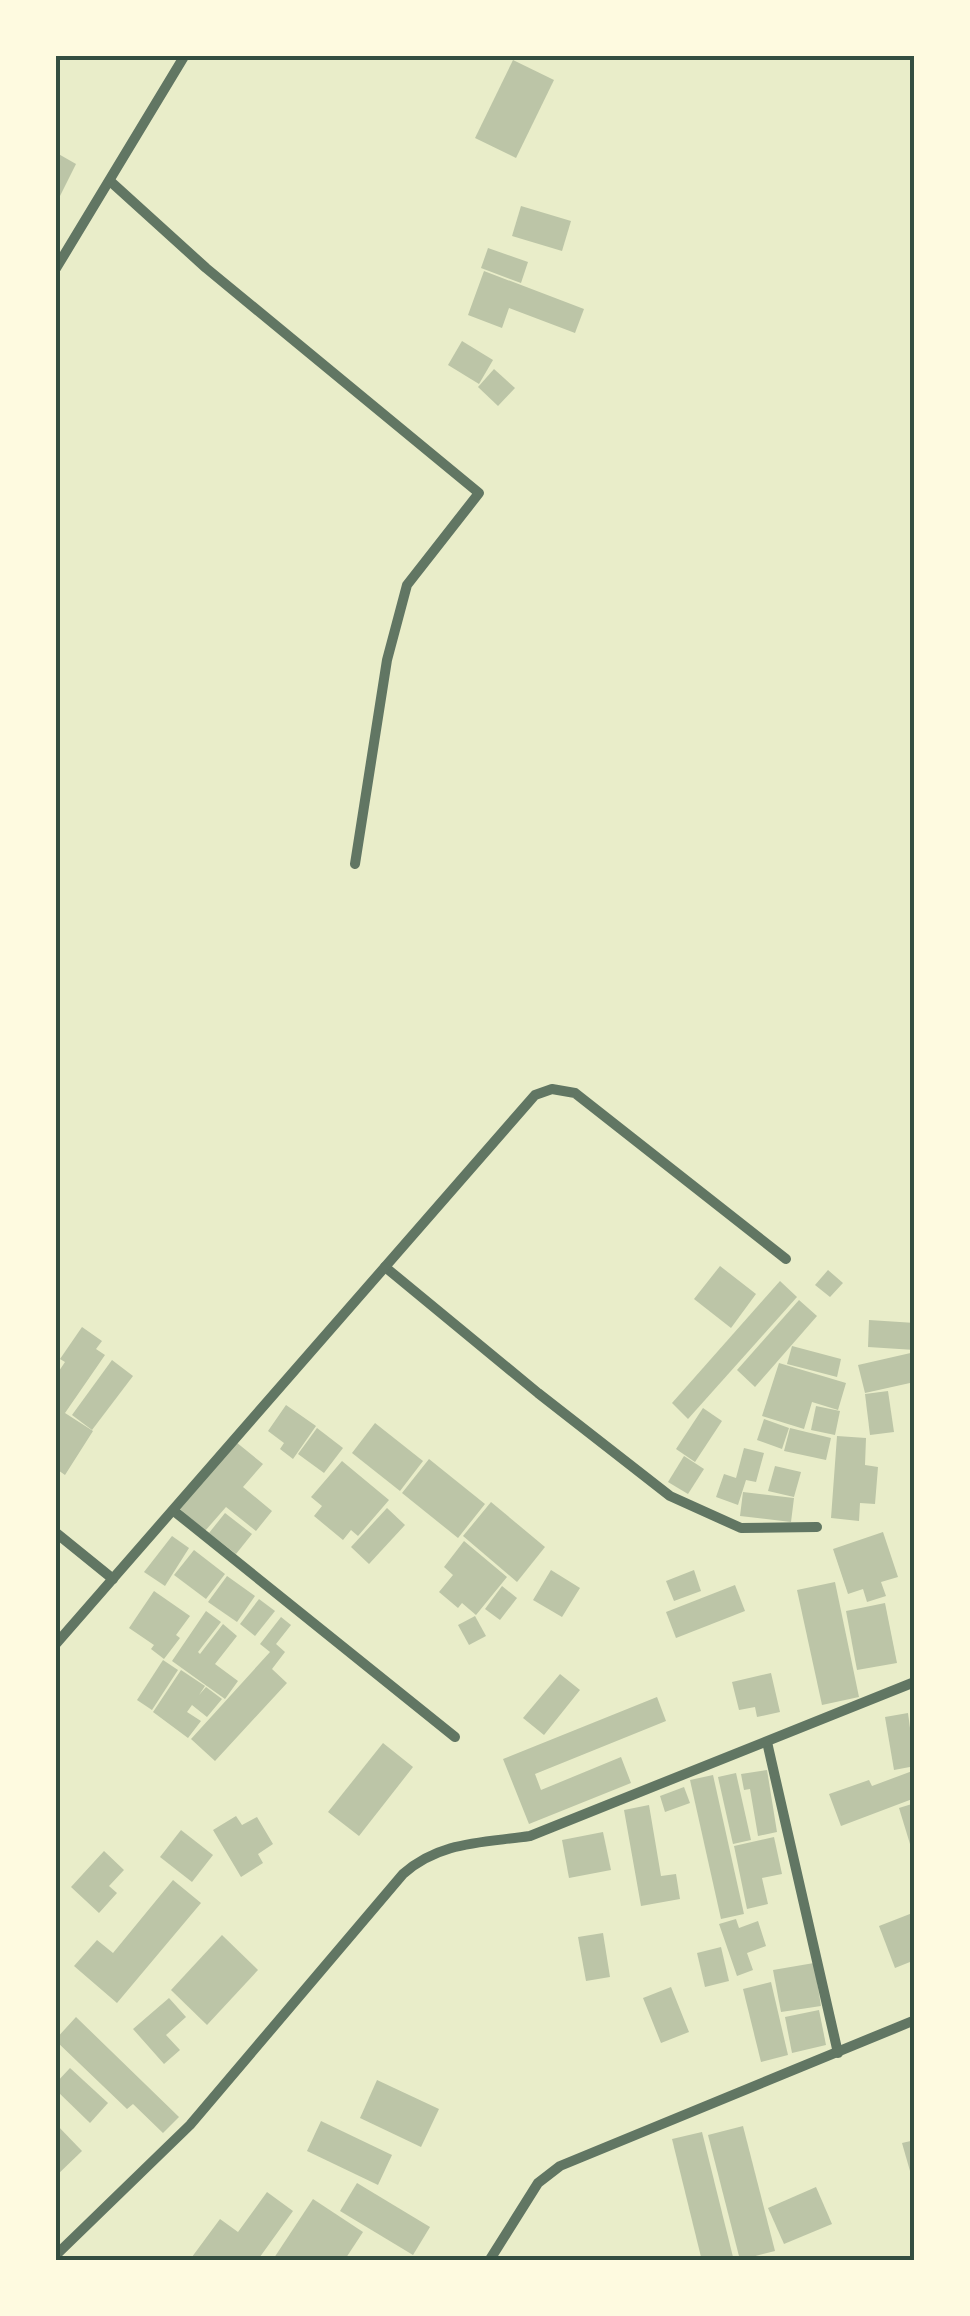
<svg xmlns="http://www.w3.org/2000/svg" width="970" height="2316" viewBox="0 0 970 2316" font-family="'DejaVu Sans',sans-serif">
	<style>
		.building { fill: #bcc5a7 }
		.lines { fill: none; stroke-linecap: round; stroke-linejoin: round }
		.minor { stroke: #617663; stroke-width: 10 }
		.neatline { fill: none; stroke: #344e41; stroke-width: 4 }
	</style>
	<rect width="100%" height="100%" fill="#e9edc9"/>
	<g class="building">
		<path d="M 513,60 L 554,80 L 516,158 L 475,138 Z"/>
		<path d="M 55,152 L 76,164 L 58,200 L 55,198 Z"/>
		<path d="M 521,206 L 571,221 L 562,251 L 512,236 Z"/>
		<path d="M 488,248 L 528,262 L 521,283 L 481,268 Z"/>
		<path d="M 484,271 L 584,309 L 575,333 L 509,308 L 502,328 L 468,315 Z"/>
		<path d="M 462,341 L 493,360 L 479,384 L 448,365 Z"/>
		<path d="M 494,369 L 515,388 L 498,406 L 478,387 Z"/>
		<path d="M 720,1266 L 756,1294 L 731,1328 L 694,1299 Z"/>
		<path d="M 828,1270 L 843,1283 L 830,1297 L 815,1285 Z"/>
		<path d="M 780,1281 L 797,1297 L 688,1419 L 672,1403 Z"/>
		<path d="M 799,1300 L 817,1316 L 755,1387 L 737,1370 Z"/>
		<path d="M 869,1320 L 915,1323 L 915,1350 L 868,1347 Z"/>
		<path d="M 82,1327 L 102,1341 L 96,1349 L 105,1355 L 65,1413 L 93,1431 L 65,1475 L 55,1468 L 55,1430 L 60,1422 L 55,1419 L 55,1377 L 65,1362 L 60,1359 Z"/>
		<path d="M 792,1346 L 841,1359 L 837,1377 L 787,1364 Z"/>
		<path d="M 915,1352 L 915,1386 L 910,1387 L 910,1383 L 865,1393 L 858,1365 Z"/>
		<path d="M 112,1360 L 133,1376 L 92,1430 L 72,1415 Z"/>
		<path d="M 779,1363 L 846,1383 L 838,1410 L 812,1402 L 804,1429 L 762,1416 Z"/>
		<path d="M 888,1391 L 894,1432 L 870,1435 L 865,1394 Z"/>
		<path d="M 286,1405 L 316,1426 L 293,1459 L 280,1449 L 284,1443 L 268,1431 Z"/>
		<path d="M 816,1406 L 840,1411 L 835,1435 L 811,1430 Z"/>
		<path d="M 703,1408 L 722,1421 L 695,1462 L 676,1449 Z"/>
		<path d="M 764,1419 L 789,1428 L 782,1449 L 757,1440 Z"/>
		<path d="M 375,1423 L 423,1461 L 400,1491 L 352,1453 Z"/>
		<path d="M 317,1428 L 343,1448 L 324,1473 L 298,1454 Z"/>
		<path d="M 790,1428 L 831,1438 L 826,1460 L 784,1451 Z"/>
		<path d="M 837,1436 L 866,1438 L 865,1465 L 878,1467 L 875,1504 L 860,1503 L 859,1521 L 831,1518 Z"/>
		<path d="M 236,1442 L 263,1464 L 243,1487 L 272,1511 L 256,1531 L 226,1507 L 205,1531 L 179,1508 Z"/>
		<path d="M 744,1448 L 764,1453 L 756,1482 L 746,1480 L 738,1505 L 716,1497 L 724,1474 L 736,1478 Z"/>
		<path d="M 684,1456 L 704,1469 L 688,1494 L 668,1482 Z"/>
		<path d="M 429,1459 L 485,1504 L 458,1538 L 402,1493 Z"/>
		<path d="M 342,1461 L 389,1500 L 358,1536 L 351,1530 L 343,1540 L 314,1516 L 322,1506 L 311,1497 Z"/>
		<path d="M 775,1466 L 801,1472 L 794,1497 L 768,1491 Z"/>
		<path d="M 743,1492 L 794,1498 L 791,1522 L 740,1516 Z"/>
		<path d="M 491,1502 L 545,1547 L 517,1582 L 463,1536 Z"/>
		<path d="M 387,1508 L 405,1525 L 369,1564 L 351,1547 Z"/>
		<path d="M 225,1513 L 252,1534 L 236,1554 L 209,1533 Z"/>
		<path d="M 883,1532 L 898,1577 L 881,1582 L 886,1596 L 867,1602 L 863,1589 L 848,1594 L 833,1549 Z"/>
		<path d="M 172,1536 L 189,1548 L 165,1586 L 144,1572 Z"/>
		<path d="M 464,1541 L 507,1577 L 476,1615 L 462,1603 L 458,1608 L 439,1592 L 453,1575 L 444,1567 Z"/>
		<path d="M 194,1550 L 225,1574 L 206,1599 L 174,1575 Z"/>
		<path d="M 551,1570 L 580,1588 L 562,1617 L 533,1600 Z"/>
		<path d="M 694,1570 L 701,1591 L 674,1601 L 666,1581 Z"/>
		<path d="M 227,1576 L 255,1596 L 237,1622 L 208,1602 Z"/>
		<path d="M 835,1582 L 859,1697 L 822,1705 L 797,1590 Z"/>
		<path d="M 735,1585 L 745,1611 L 676,1638 L 666,1612 Z"/>
		<path d="M 502,1586 L 517,1598 L 500,1620 L 485,1609 Z"/>
		<path d="M 154,1591 L 190,1616 L 176,1635 L 180,1638 L 164,1659 L 151,1649 L 154,1645 L 129,1628 Z"/>
		<path d="M 259,1599 L 275,1611 L 255,1636 L 240,1624 Z"/>
		<path d="M 885,1603 L 897,1663 L 857,1670 L 846,1611 Z"/>
		<path d="M 206,1611 L 221,1622 L 198,1652 L 200,1654 L 223,1624 L 237,1636 L 215,1664 L 238,1681 L 225,1699 L 172,1661 Z"/>
		<path d="M 475,1616 L 486,1636 L 469,1645 L 458,1625 Z"/>
		<path d="M 281,1617 L 291,1625 L 276,1644 L 285,1652 L 272,1669 L 287,1683 L 215,1761 L 191,1739 L 270,1652 L 260,1644 Z"/>
		<path d="M 163,1660 L 178,1670 L 152,1710 L 137,1700 Z"/>
		<path d="M 181,1670 L 205,1686 L 199,1695 L 206,1687 L 222,1699 L 207,1717 L 192,1705 L 187,1712 L 201,1721 L 188,1738 L 153,1712 Z"/>
		<path d="M 771,1673 L 780,1712 L 757,1717 L 755,1707 L 739,1710 L 732,1682 Z"/>
		<path d="M 560,1674 L 580,1690 L 544,1735 L 523,1718 Z"/>
		<path d="M 657,1697 L 666,1721 L 535,1774 L 541,1790 L 621,1757 L 631,1783 L 529,1824 L 503,1759 Z"/>
		<path d="M 908,1713 L 915,1766 L 894,1770 L 885,1717 Z"/>
		<path d="M 383,1743 L 413,1767 L 359,1836 L 328,1812 Z"/>
		<path d="M 767,1770 L 777,1832 L 758,1836 L 750,1789 L 744,1790 L 741,1774 Z"/>
		<path d="M 915,1770 L 915,1798 L 841,1826 L 829,1794 L 869,1780 L 872,1786 Z"/>
		<path d="M 736,1773 L 751,1840 L 733,1844 L 718,1777 Z"/>
		<path d="M 713,1775 L 744,1914 L 721,1919 L 690,1780 Z"/>
		<path d="M 684,1787 L 690,1803 L 665,1812 L 660,1796 Z"/>
		<path d="M 915,1803 L 915,1857 L 914,1857 L 899,1808 Z"/>
		<path d="M 649,1805 L 661,1876 L 676,1874 L 680,1899 L 641,1906 L 624,1810 Z"/>
		<path d="M 236,1816 L 242,1825 L 257,1817 L 273,1844 L 258,1854 L 263,1863 L 241,1877 L 213,1830 Z"/>
		<path d="M 181,1830 L 213,1855 L 192,1882 L 160,1857 Z"/>
		<path d="M 603,1832 L 611,1870 L 569,1878 L 562,1840 Z"/>
		<path d="M 774,1837 L 782,1874 L 762,1878 L 768,1904 L 747,1909 L 734,1846 Z"/>
		<path d="M 104,1851 L 124,1870 L 109,1886 L 117,1893 L 99,1913 L 71,1887 Z"/>
		<path d="M 173,1880 L 201,1903 L 117,2003 L 74,1966 L 97,1940 L 113,1953 Z"/>
		<path d="M 915,1912 L 915,1960 L 895,1968 L 879,1926 Z"/>
		<path d="M 736,1919 L 739,1928 L 758,1921 L 766,1946 L 747,1953 L 753,1970 L 737,1976 L 719,1924 Z"/>
		<path d="M 603,1933 L 610,1977 L 586,1981 L 578,1937 Z"/>
		<path d="M 222,1935 L 258,1970 L 207,2025 L 171,1990 Z"/>
		<path d="M 721,1947 L 729,1981 L 705,1987 L 697,1953 Z"/>
		<path d="M 814,1963 L 821,2006 L 781,2012 L 773,1970 Z"/>
		<path d="M 771,1982 L 788,2055 L 761,2062 L 743,1989 Z"/>
		<path d="M 671,1987 L 689,2032 L 661,2043 L 643,1998 Z"/>
		<path d="M 169,1998 L 186,2017 L 166,2035 L 180,2050 L 164,2064 L 133,2029 Z"/>
		<path d="M 819,2010 L 826,2045 L 792,2053 L 785,2017 Z"/>
		<path d="M 76,2017 L 179,2117 L 163,2133 L 133,2104 L 127,2109 L 55,2040 Z"/>
		<path d="M 70,2068 L 108,2103 L 90,2123 L 55,2089 L 55,2084 Z"/>
		<path d="M 377,2080 L 439,2109 L 421,2147 L 360,2118 Z"/>
		<path d="M 321,2121 L 392,2155 L 378,2185 L 307,2151 Z"/>
		<path d="M 55,2123 L 82,2151 L 55,2177 Z"/>
		<path d="M 743,2126 L 775,2251 L 740,2260 L 708,2135 Z"/>
		<path d="M 702,2132 L 734,2261 L 702,2261 L 672,2139 Z"/>
		<path d="M 915,2140 L 915,2185 L 914,2185 L 902,2143 Z"/>
		<path d="M 357,2183 L 430,2227 L 413,2255 L 340,2211 Z"/>
		<path d="M 816,2187 L 832,2224 L 784,2244 L 768,2208 Z"/>
		<path d="M 267,2192 L 293,2211 L 257,2261 L 189,2261 L 220,2219 L 238,2232 Z"/>
		<path d="M 313,2199 L 363,2232 L 344,2261 L 272,2261 Z"/>
	</g>
	<g class="lines">
		<g class="minor">
			<path d="M 110,181 L 206,268 L 479,493 L 407,585 L 387,660 L 355,864"/>
			<path d="M 55,270 L 185,55"/>
			<path d="M 385,1267 L 538,1393 L 670,1496 L 741,1528 L 817,1527"/>
			<path d="M 174,1511 L 455,1737"/>
			<path d="M 55,1532 L 113,1579"/>
			<path d="M 55,1645 L 535,1095 L 552,1089 L 575,1093 L 786,1259"/>
			<path d="M 767,1742 L 838,2053"/>
			<path d="M 55,2256 L 190,2125 L 403,1874 C 440,1841 483,1843 530,1836 L 912,1683"/>
			<path d="M 489,2261 L 538,2183 L 560,2166 L 915,2020"/>
		</g>
	</g>
	<rect width="970" height="2316" fill="none" stroke="#fefae0" stroke-width="115"/>
	<rect x="58" y="58" width="854" height="2200" class="neatline"/>
</svg>
